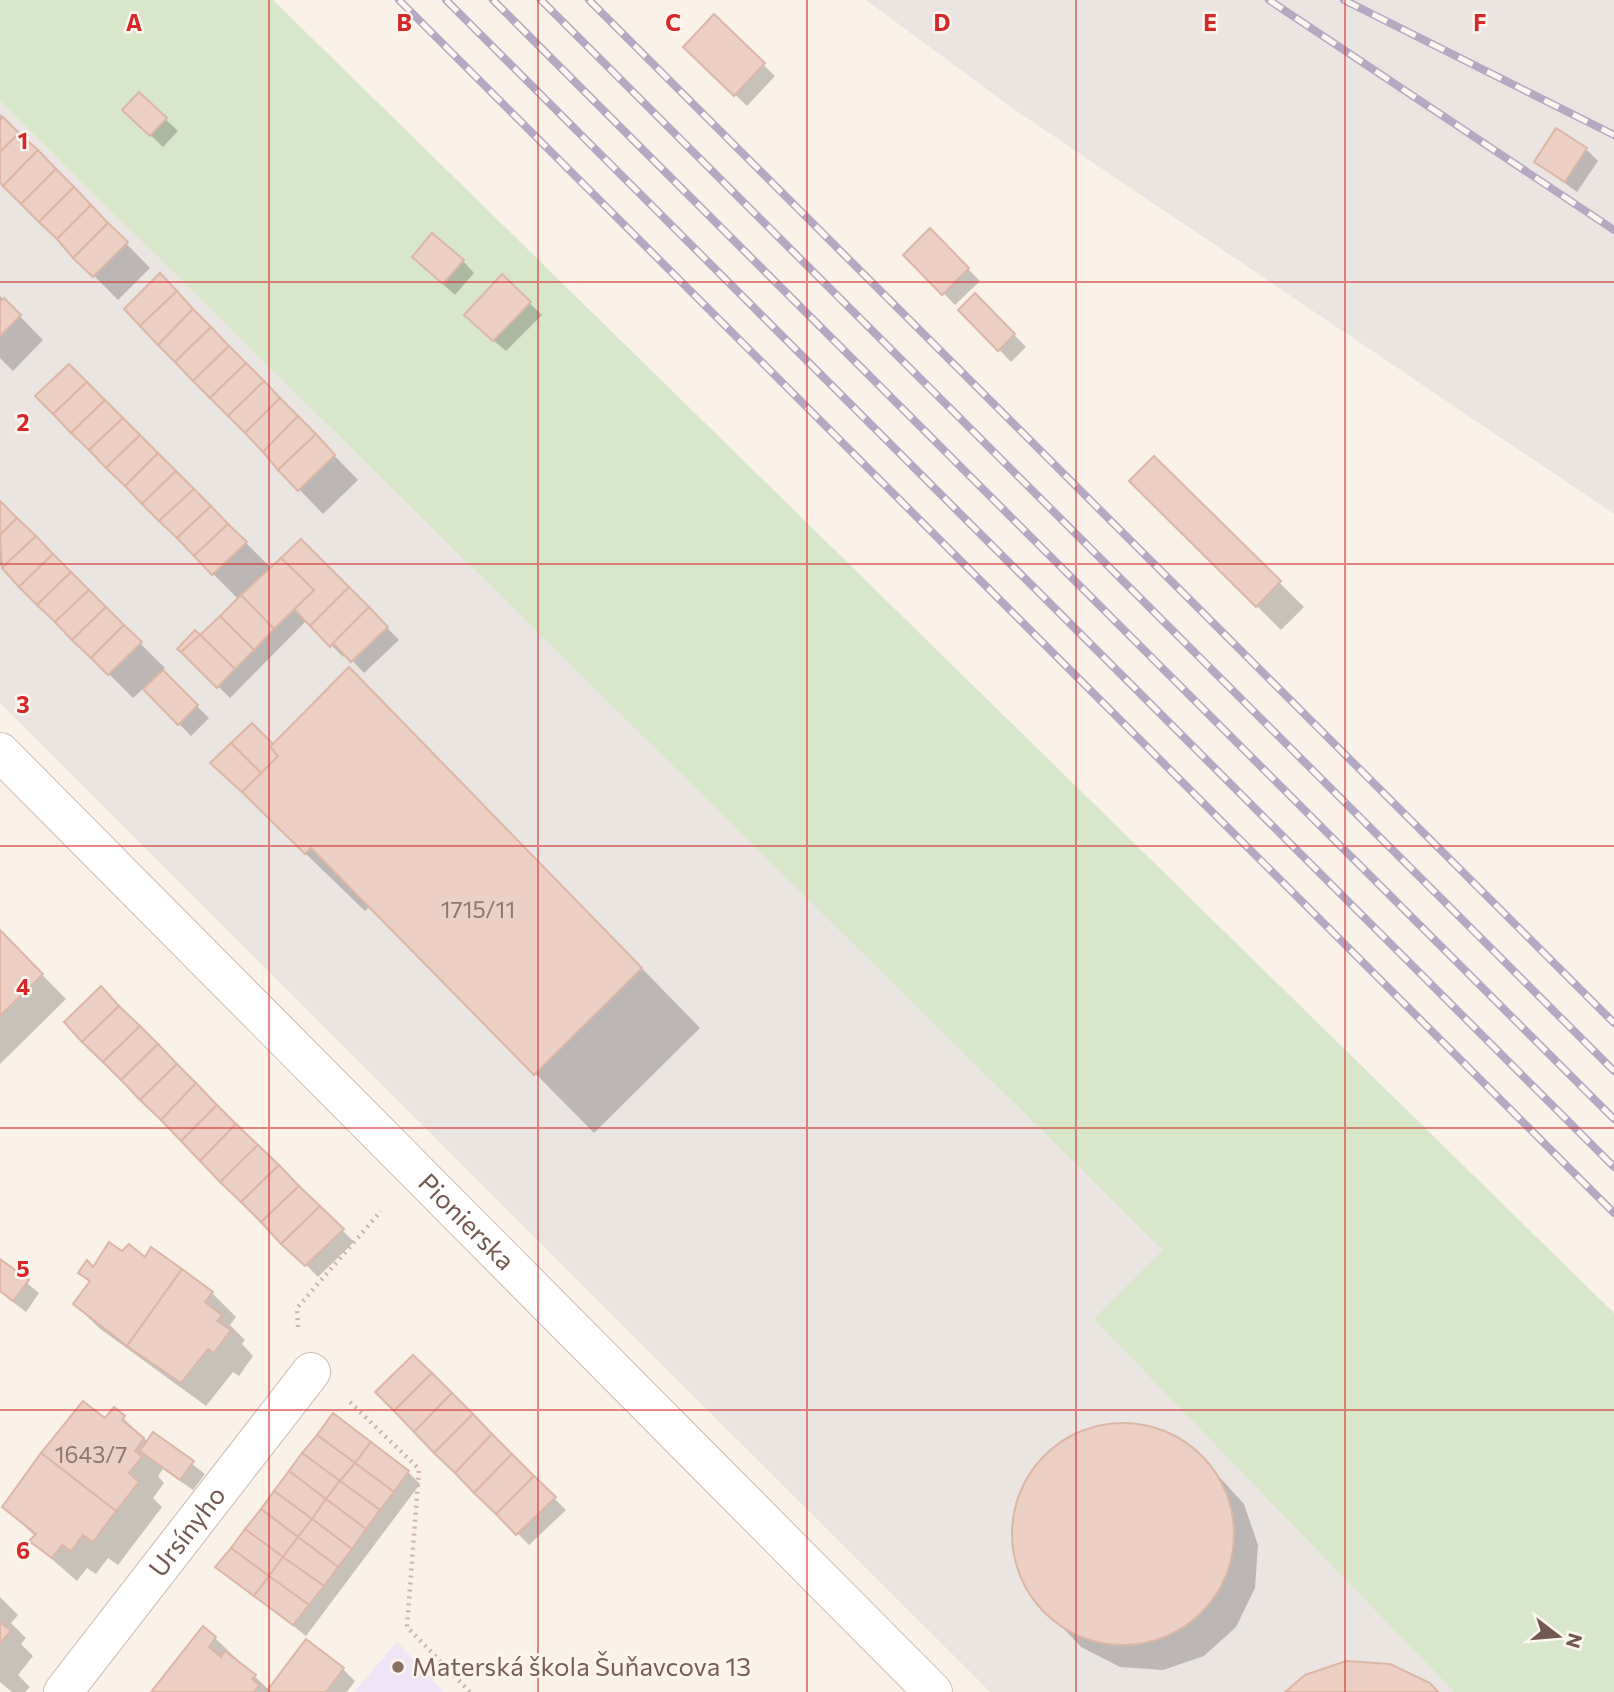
<svg xmlns="http://www.w3.org/2000/svg" width="1614" height="1692" viewBox="0 0 1614 1692" font-family="Commissioner,sans-serif">
	<style>
		.industrial { fill: #ebe5e2 }
		.education { fill: #efe5f7 }
		.green { fill: #d8e6c9 }
		.shadow { fill: #0003 }
		.building { fill: #ecd0c4; stroke: #ddb6a6; stroke-width: 2 }
		.lines { fill: none; stroke-linecap: round; stroke-linejoin: round }
		.street-casing { stroke: #cbb9b0; stroke-width: 40 }
		.secondary-casing { stroke: #cfbbb1; stroke-width: 40 }
		.path { stroke: #d1b3a7; stroke-width: 4.5; stroke-dasharray: 2 5; stroke-linecap: butt }
		.street { stroke: #fff; stroke-width: 38 }
		.secondary { stroke: #fff; stroke-width: 38 }
		.rail-casing { stroke: #b4a8c3; stroke-width: 8 }
		.rail { stroke: #fdf6ef; stroke-width: 5; stroke-dasharray: 16; stroke-linecap: butt }
		.grid { fill: none; stroke: #d62828; stroke-width: 2; stroke-opacity: 0.55 }
		.education-dot { fill: #8d6e63; stroke: #fdf6ef; stroke-width: 2.5 }
		.labels { text-anchor: middle; stroke-width: 5; stroke-linejoin: round; paint-order: stroke }
		.number-label { font-size: 23px; fill: #90766c }
		.street-label { font-size: 26px; fill: #72584f; stroke: #fdf6ef }
		.education-label { font-size: 26px; fill: #785e54; stroke: #fdf6ef; text-anchor: start }
		.grid-label { font-size: 23px; text-anchor: middle; font-weight: bold; fill: #d62828; stroke: #fdf6ef; stroke-width: 5; stroke-linejoin: round; paint-order: stroke }
	</style>
	<rect width="100%" height="100%" fill="#faf2e9"/>
	<g class="industrial">
		<path d="M 866,0 L 1614,0 L 1614,514 L 1015,110 Z"/>
		<path d="M 0,101 L 1164,1250 L 1095,1319 L 1454,1692 L 990,1692 L 0,703 Z"/>
	</g>
	<path class="education" d="M 397,1642 L 444,1692 L 354,1692 Z"/>
	<path class="green" d="M 0,0 L 273,0 L 1614,1313 L 1614,1692 L 1454,1692 L 1094,1319 L 1163,1250 L 0,101 Z"/>
	<g class="shadow">
		<path d="M 714,17 L 775,76 L 747,106 L 685,47 Z"/>
		<path d="M 139,94 L 178,131 L 163,147 L 136,121 Z"/>
		<path d="M 0,114 L 150,268 L 118,300 L 0,181 Z"/>
		<path d="M 1586,149 L 1598,161 L 1577,192 L 1536,162 Z"/>
		<path d="M 930,231 L 980,281 L 955,305 L 906,255 Z"/>
		<path d="M 463,261 L 474,273 L 455,295 L 426,269 Z"/>
		<path d="M 502,277 L 542,315 L 506,351 L 478,327 Z"/>
		<path d="M 975,295 L 1026,347 L 1011,362 L 961,310 Z"/>
		<path d="M 0,296 L 43,340 L 13,371 L 0,358 Z"/>
		<path d="M 184,300 L 358,480 L 323,514 L 126,309 Z"/>
		<path d="M 69,366 L 272,569 L 301,541 L 399,640 L 364,673 L 345,653 L 343,657 L 307,620 L 230,698 L 180,649 L 200,637 L 239,600 L 37,396 Z"/>
		<path d="M 1154,458 L 1304,607 L 1281,630 L 1131,481 Z"/>
		<path d="M 0,504 L 165,668 L 161,671 L 209,718 L 191,736 L 144,688 L 133,698 L 0,565 Z"/>
		<path d="M 408,728 L 700,1028 L 594,1133 L 370,906 L 365,911 L 212,763 L 273,746 Z"/>
		<path d="M 0,932 L 66,999 L 0,1064 Z"/>
		<path d="M 101,989 L 354,1242 L 318,1277 L 66,1022 Z"/>
		<path d="M 122,1254 L 145,1259 L 212,1293 L 236,1317 L 230,1325 L 245,1340 L 242,1344 L 253,1356 L 239,1376 L 233,1372 L 206,1406 L 99,1328 L 75,1304 L 90,1283 L 80,1273 Z"/>
		<path d="M 0,1261 L 39,1293 L 26,1312 L 0,1292 Z"/>
		<path d="M 413,1358 L 566,1510 L 529,1545 L 378,1392 Z"/>
		<path d="M 123,1418 L 148,1442 L 154,1435 L 205,1474 L 193,1490 L 163,1469 L 158,1476 L 164,1483 L 153,1498 L 162,1507 L 118,1565 L 108,1558 L 96,1574 L 87,1568 L 77,1581 L 31,1541 L 35,1536 L 4,1507 L 105,1420 Z"/>
		<path d="M 1109,1424 L 1152,1427 L 1191,1446 L 1244,1504 L 1258,1545 L 1255,1588 L 1236,1627 L 1204,1656 L 1163,1670 L 1120,1667 L 1081,1647 L 1027,1590 L 1014,1549 L 1016,1506 L 1035,1467 L 1068,1438 Z"/>
		<path d="M 408,1472 L 420,1484 L 306,1636 L 218,1566 Z"/>
		<path d="M 0,1597 L 18,1615 L 11,1623 L 26,1638 L 21,1644 L 33,1656 L 18,1675 L 30,1687 L 25,1692 L 12,1692 L 0,1682 Z"/>
		<path d="M 215,1638 L 269,1690 L 343,1669 L 355,1681 L 347,1692 L 153,1692 Z"/>
	</g>
	<g class="building">
		<path d="M 714,14 L 765,63 L 734,96 L 683,47 Z"/>
		<path d="M 139,92 L 167,118 L 150,136 L 122,110 Z"/>
		<path d="M 3,117 L 19,133 L 0,152 L 0,120 Z"/>
		<path d="M 1556,128 L 1587,148 L 1565,182 L 1534,162 Z"/>
		<path d="M 19,133 L 38,150 L 3,186 L 0,182 L 0,152 Z"/>
		<path d="M 38,150 L 56,169 L 21,204 L 3,186 Z"/>
		<path d="M 56,169 L 74,187 L 39,222 L 21,204 Z"/>
		<path d="M 74,187 L 91,205 L 57,239 L 39,222 Z"/>
		<path d="M 91,205 L 108,223 L 73,258 L 57,239 Z"/>
		<path d="M 108,223 L 128,242 L 93,277 L 73,258 Z"/>
		<path d="M 930,228 L 969,268 L 942,295 L 903,255 Z"/>
		<path d="M 432,233 L 464,260 L 443,284 L 412,257 Z"/>
		<path d="M 160,273 L 177,291 L 140,326 L 124,309 Z"/>
		<path d="M 502,274 L 531,302 L 493,341 L 464,315 Z"/>
		<path d="M 177,291 L 193,309 L 158,345 L 140,326 Z"/>
		<path d="M 975,293 L 1015,334 L 998,351 L 958,310 Z"/>
		<path d="M 4,298 L 21,315 L 0,336 L 0,302 Z"/>
		<path d="M 193,309 L 211,327 L 175,362 L 158,345 Z"/>
		<path d="M 211,327 L 229,346 L 193,381 L 175,362 Z"/>
		<path d="M 229,346 L 246,363 L 210,398 L 193,381 Z"/>
		<path d="M 246,363 L 264,381 L 228,416 L 210,398 Z"/>
		<path d="M 69,364 L 87,382 L 53,414 L 35,396 Z"/>
		<path d="M 264,381 L 280,398 L 245,433 L 228,416 Z"/>
		<path d="M 87,382 L 105,400 L 71,433 L 53,414 Z"/>
		<path d="M 280,398 L 298,416 L 263,452 L 245,433 Z"/>
		<path d="M 105,400 L 123,418 L 89,450 L 71,433 Z"/>
		<path d="M 298,416 L 316,434 L 278,470 L 263,452 Z"/>
		<path d="M 123,418 L 140,435 L 106,468 L 89,450 Z"/>
		<path d="M 316,434 L 335,455 L 298,491 L 278,470 Z"/>
		<path d="M 140,435 L 158,453 L 125,486 L 106,468 Z"/>
		<path d="M 158,453 L 176,471 L 142,504 L 125,486 Z"/>
		<path d="M 1154,456 L 1281,581 L 1256,607 L 1129,481 Z"/>
		<path d="M 176,471 L 194,489 L 159,521 L 142,504 Z"/>
		<path d="M 194,489 L 211,506 L 177,538 L 159,521 Z"/>
		<path d="M 0,501 L 17,518 L 0,535 Z"/>
		<path d="M 211,506 L 228,524 L 194,556 L 177,538 Z"/>
		<path d="M 17,518 L 36,536 L 2,568 L 0,535 Z"/>
		<path d="M 228,524 L 247,542 L 212,575 L 194,556 Z"/>
		<path d="M 36,536 L 53,554 L 19,587 L 2,568 Z"/>
		<path d="M 301,539 L 349,587 L 310,626 L 294,609 L 314,590 L 281,558 Z"/>
		<path d="M 53,554 L 71,572 L 37,605 L 19,587 Z"/>
		<path d="M 281,558 L 314,590 L 274,629 L 241,595 Z"/>
		<path d="M 71,572 L 89,590 L 55,622 L 37,605 Z"/>
		<path d="M 349,587 L 369,607 L 330,647 L 310,626 Z"/>
		<path d="M 89,590 L 106,607 L 72,640 L 55,622 Z"/>
		<path d="M 241,595 L 274,629 L 254,650 L 220,616 Z"/>
		<path d="M 106,607 L 124,625 L 91,658 L 72,640 Z"/>
		<path d="M 369,607 L 388,627 L 351,662 L 333,643 Z"/>
		<path d="M 220,616 L 254,650 L 235,669 L 200,635 Z"/>
		<path d="M 124,625 L 142,642 L 108,675 L 91,658 Z"/>
		<path d="M 195,630 L 200,635 L 181,652 L 177,649 Z"/>
		<path d="M 200,635 L 235,669 L 217,688 L 181,652 Z"/>
		<path d="M 349,667 L 642,968 L 534,1075 L 311,848 L 305,854 L 242,792 L 278,756 L 270,747 L 273,744 Z"/>
		<path d="M 163,670 L 198,705 L 178,725 L 143,689 Z"/>
		<path d="M 252,723 L 273,744 L 270,747 L 278,756 L 261,773 L 231,743 Z"/>
		<path d="M 231,743 L 261,773 L 242,792 L 210,763 Z"/>
		<path d="M 0,930 L 43,974 L 0,1016 Z"/>
		<path d="M 101,986 L 119,1006 L 82,1042 L 64,1022 Z"/>
		<path d="M 119,1006 L 140,1026 L 103,1062 L 82,1042 Z"/>
		<path d="M 140,1026 L 158,1044 L 121,1080 L 103,1062 Z"/>
		<path d="M 158,1044 L 177,1064 L 140,1100 L 121,1080 Z"/>
		<path d="M 177,1064 L 196,1083 L 161,1120 L 140,1100 Z"/>
		<path d="M 196,1083 L 217,1105 L 181,1141 L 161,1120 Z"/>
		<path d="M 217,1105 L 236,1124 L 200,1161 L 181,1141 Z"/>
		<path d="M 236,1124 L 258,1145 L 220,1182 L 200,1161 Z"/>
		<path d="M 258,1145 L 279,1165 L 241,1202 L 220,1182 Z"/>
		<path d="M 279,1165 L 299,1186 L 261,1222 L 241,1202 Z"/>
		<path d="M 299,1186 L 320,1206 L 281,1244 L 261,1222 Z"/>
		<path d="M 320,1206 L 344,1229 L 305,1266 L 281,1244 Z"/>
		<path d="M 109,1242 L 122,1251 L 129,1244 L 145,1257 L 151,1247 L 182,1269 L 127,1346 L 73,1304 L 90,1281 L 78,1273 L 87,1260 L 93,1267 Z"/>
		<path d="M 0,1259 L 29,1280 L 13,1301 L 0,1291 Z"/>
		<path d="M 182,1269 L 213,1292 L 205,1302 L 222,1315 L 217,1321 L 231,1330 L 214,1353 L 208,1349 L 181,1383 L 127,1346 Z"/>
		<path d="M 413,1355 L 432,1373 L 394,1411 L 375,1392 Z"/>
		<path d="M 432,1373 L 452,1393 L 414,1432 L 394,1411 Z"/>
		<path d="M 452,1393 L 473,1414 L 434,1453 L 414,1432 Z"/>
		<path d="M 83,1401 L 105,1418 L 114,1407 L 125,1416 L 122,1420 L 144,1438 L 135,1451 L 142,1457 L 129,1473 L 139,1482 L 116,1511 L 41,1453 Z"/>
		<path d="M 333,1413 L 371,1442 L 355,1463 L 317,1435 Z"/>
		<path d="M 473,1414 L 492,1434 L 455,1473 L 434,1453 Z"/>
		<circle cx="1123" cy="1534" r="111"/>
		<path d="M 153,1432 L 194,1461 L 180,1480 L 140,1451 Z"/>
		<path d="M 492,1434 L 512,1454 L 474,1493 L 455,1473 Z"/>
		<path d="M 317,1435 L 355,1463 L 340,1481 L 302,1453 Z"/>
		<path d="M 371,1442 L 409,1471 L 394,1492 L 355,1463 Z"/>
		<path d="M 41,1453 L 116,1511 L 93,1542 L 83,1535 L 71,1551 L 62,1545 L 52,1558 L 29,1541 L 36,1534 L 2,1507 Z"/>
		<path d="M 302,1453 L 340,1481 L 326,1499 L 289,1471 Z"/>
		<path d="M 512,1454 L 534,1476 L 496,1514 L 474,1493 Z"/>
		<path d="M 355,1463 L 394,1492 L 380,1510 L 340,1481 Z"/>
		<path d="M 289,1471 L 326,1499 L 312,1519 L 274,1491 Z"/>
		<path d="M 534,1476 L 556,1497 L 516,1535 L 496,1514 Z"/>
		<path d="M 340,1481 L 380,1510 L 366,1529 L 326,1499 Z"/>
		<path d="M 274,1491 L 312,1519 L 298,1537 L 261,1509 Z"/>
		<path d="M 326,1499 L 366,1529 L 352,1549 L 312,1519 Z"/>
		<path d="M 261,1509 L 298,1537 L 283,1557 L 245,1529 Z"/>
		<path d="M 312,1519 L 352,1549 L 338,1567 L 298,1537 Z"/>
		<path d="M 245,1529 L 283,1557 L 269,1576 L 231,1548 Z"/>
		<path d="M 298,1537 L 338,1567 L 324,1586 L 283,1557 Z"/>
		<path d="M 231,1548 L 269,1576 L 254,1596 L 215,1567 Z"/>
		<path d="M 283,1557 L 324,1586 L 309,1605 L 269,1576 Z"/>
		<path d="M 269,1576 L 309,1605 L 293,1625 L 254,1596 Z"/>
		<path d="M 0,1622 L 11,1631 L 0,1643 Z"/>
		<path d="M 203,1626 L 216,1637 L 209,1647 L 221,1657 L 225,1651 L 256,1675 L 252,1679 L 259,1685 L 254,1692 L 151,1692 Z"/>
		<path d="M 306,1639 L 344,1668 L 326,1692 L 266,1692 Z"/>
		<path d="M 1346,1661 L 1390,1664 L 1430,1683 L 1438,1692 L 1285,1692 L 1305,1675 Z"/>
	</g>
	<g class="lines">
		<defs>
			<g id="street">
				<path id="s1" d="M 63,1692 L 311,1372"/>
			</g>
			<g id="secondary">
				<path id="s2" d="M 0,752 L 933,1692"/>
			</g>
		</defs>
		<use href="#street" class="street-casing"/>
		<use href="#secondary" class="secondary-casing"/>
		<g class="path">
			<path d="M 298,1327 L 297,1308 L 381,1211"/>
			<path d="M 350,1402 L 419,1469 L 407,1627 L 470,1692"/>
		</g>
		<use href="#street" class="street"/>
		<use href="#secondary" class="secondary"/>
		<defs>
			<g id="rail">
				<path d="M 399,0 L 1614,1213"/>
				<path d="M 446,0 L 1614,1167"/>
				<path d="M 493,0 L 1614,1119"/>
				<path d="M 541,0 L 1614,1071"/>
				<path d="M 589,0 L 1614,1023"/>
				<path d="M 1269,0 L 1614,230"/>
				<path d="M 1344,0 L 1614,135"/>
			</g>
		</defs>
		<use href="#rail" class="rail-casing"/>
		<use href="#rail" class="rail"/>
	</g>
	<path class="grid" d="M 269,0 L 269,1692M 538,0 L 538,1692M 807,0 L 807,1692M 1076,0 L 1076,1692M 1345,0 L 1345,1692M 0,282 L 1614,282M 0,564 L 1614,564M 0,846 L 1614,846M 0,1128 L 1614,1128M 0,1410 L 1614,1410"/>
	<circle class="education-dot" cx="398" cy="1667" r="7"/>
	<g class="labels">
		<g class="number-label">
			<text x="478" y="918">1715/11</text>
			<text x="91" y="1463">1643/7</text>
		</g>
		<g class="street-label">
			<text dy="9" stroke="none"><textPath href="#s2" startOffset="662">Pionierska</textPath></text>
			<text dy="9" stroke="none"><textPath href="#s1" startOffset="203">Ursínyho</textPath></text>
		</g>
		<g class="education-label">
			<text x="412" y="1676">Materská škola Šuňavcova 13</text>
		</g>
	</g>
	<g class="grid-label">
		<text x="134" y="31">A</text>
		<text x="404" y="31">B</text>
		<text x="673" y="31">C</text>
		<text x="942" y="31">D</text>
		<text x="1210" y="31">E</text>
		<text x="1480" y="31">F</text>
		<text x="23" y="149">1</text>
		<text x="23" y="431">2</text>
		<text x="23" y="713">3</text>
		<text x="23" y="995">4</text>
		<text x="23" y="1277">5</text>
		<text x="23" y="1559">6</text>
	</g>
	<g transform="translate(1558 1636) rotate(106)" stroke="#fdf6ef" stroke-width="5" paint-order="stroke">
	<path d="M0-5L12 26L0 18L-12 26Z" fill="#72584f"/>
	<text y="-10" font-size="19" font-weight="bold" text-anchor="middle" fill="#72584f">N</text>
	</g>
</svg>
